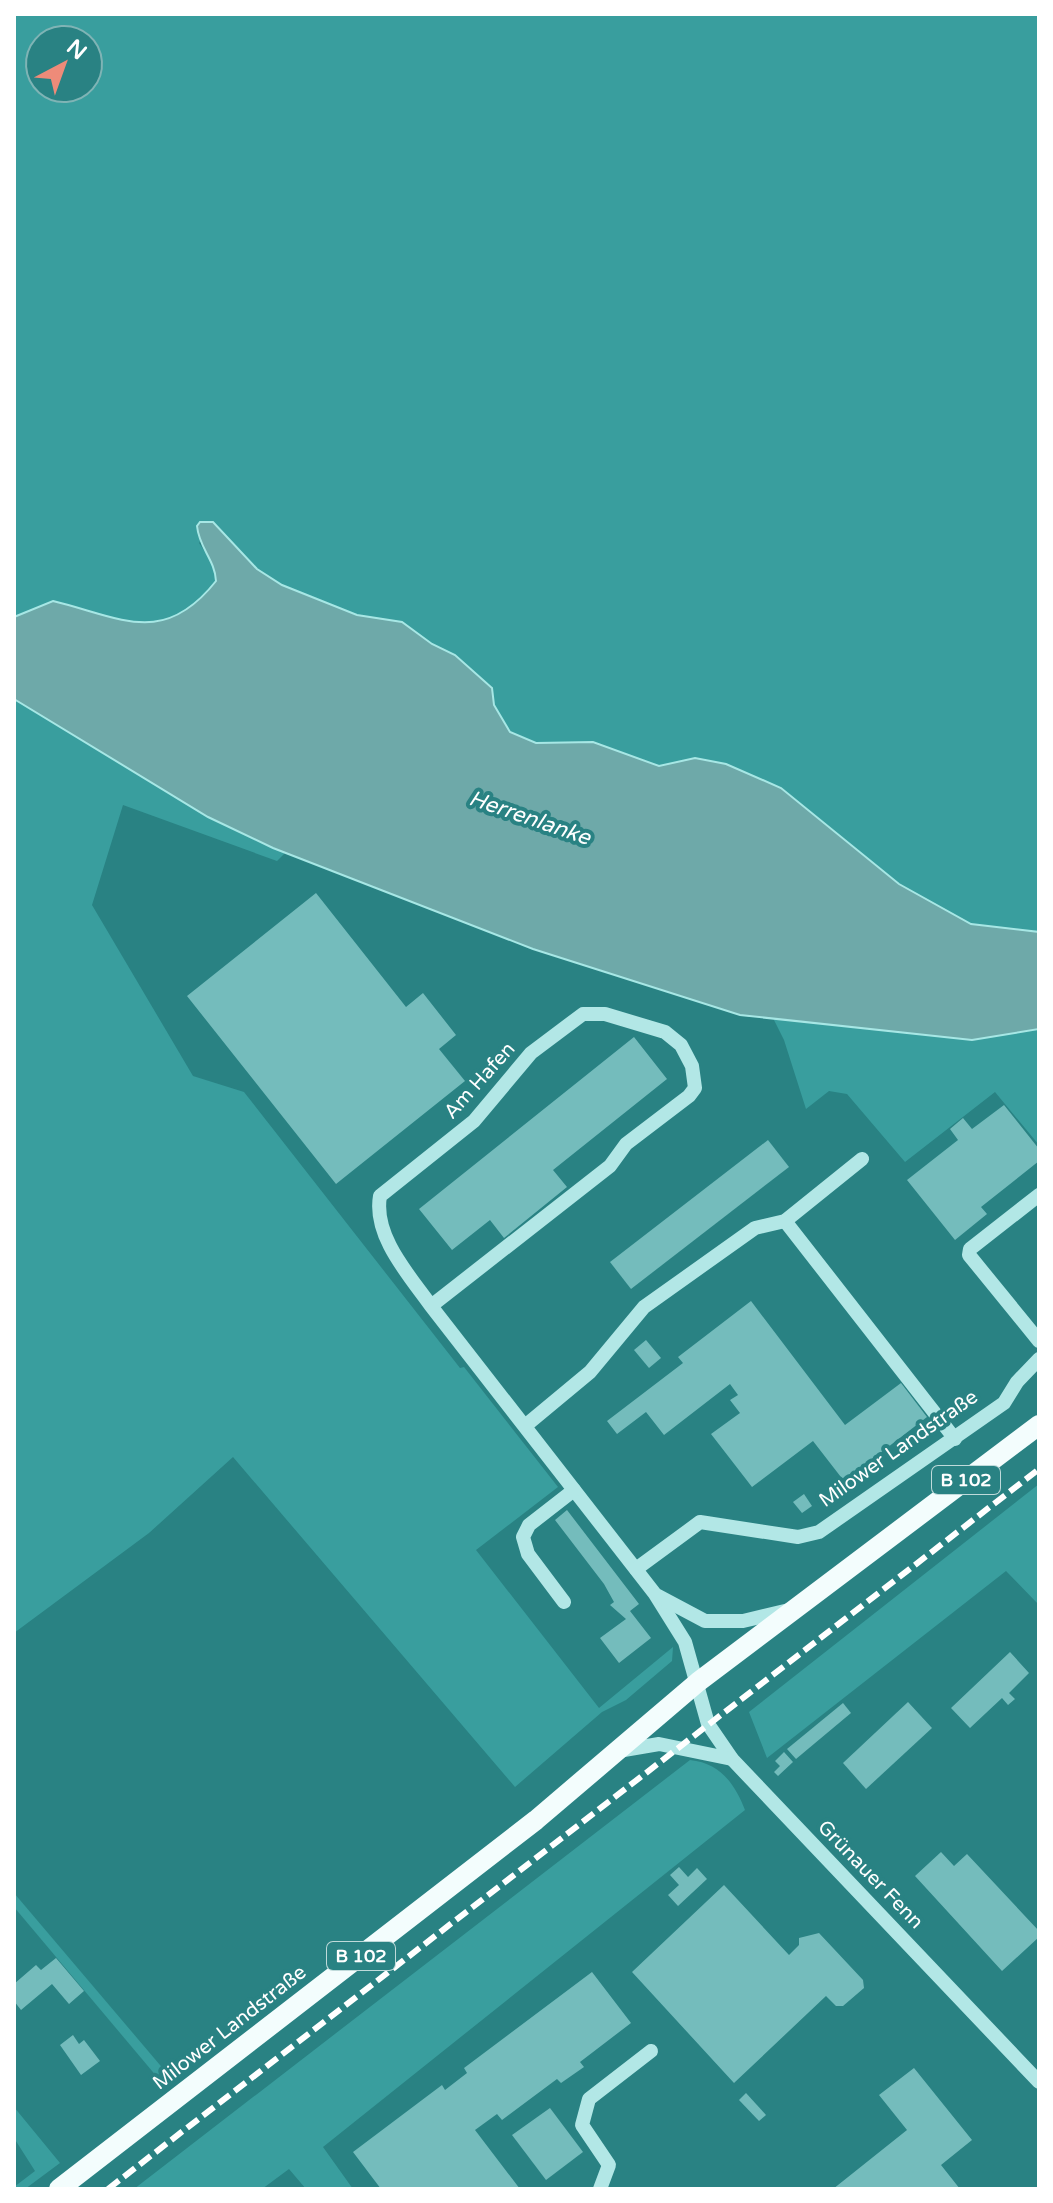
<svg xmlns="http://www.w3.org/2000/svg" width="1053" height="2203" viewBox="0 0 1053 2203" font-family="'Varela Round',sans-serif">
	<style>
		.green { fill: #399e9e; fill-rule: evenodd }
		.water { fill: #6ea9a9; stroke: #a7e7e5; stroke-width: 2 }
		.building { fill: #74bcbc }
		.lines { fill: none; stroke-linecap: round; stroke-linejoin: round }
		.minor { stroke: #b2e7e6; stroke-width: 14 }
		.major { stroke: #f3fdfd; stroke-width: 20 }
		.rail { stroke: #fff; stroke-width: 6; stroke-dasharray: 14 6; stroke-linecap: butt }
		.labels { text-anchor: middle; stroke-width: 8; stroke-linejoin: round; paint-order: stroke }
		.shield { fill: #298283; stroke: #bfdada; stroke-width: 2 }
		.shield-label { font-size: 18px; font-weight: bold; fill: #fff }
		.street-label { font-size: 20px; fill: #fff; stroke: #298283 }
		.water-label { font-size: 22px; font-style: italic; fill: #fff; stroke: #298283 }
	</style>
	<rect width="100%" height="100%" fill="#298283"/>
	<g class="green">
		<path d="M 14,14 L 1039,14 L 1039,932 L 971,924 L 899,884 L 781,788 L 726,764 L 695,758 L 659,766 L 593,742 L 536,743 L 510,732 L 494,705 L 492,687 L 455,655 L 432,644 L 402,622 L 357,615 L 282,585 L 257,569 L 213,522 L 199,543 L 215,566 L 216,581 C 163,648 121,617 53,601 L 14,617 ZM 40,40 L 88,40 L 88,88 L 40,88 Z"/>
		<path d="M 14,699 L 208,817 L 287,851 L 277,861 L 123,805 L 92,905 L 193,1076 L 244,1092 L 460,1368 L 464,1367 L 558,1487 L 476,1550 L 599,1708 L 673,1647 L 672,1661 L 626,1700 L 602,1712 L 515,1787 L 233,1457 L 149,1533 L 14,1633 Z"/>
		<path d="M 773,1018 L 972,1040 L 1039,1029 L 1039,1145 L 995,1092 L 905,1162 L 847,1094 L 829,1091 L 806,1109 L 784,1040 Z"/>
		<path d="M 1039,1484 L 1039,1605 L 1006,1571 L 767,1758 L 749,1712 Z"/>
		<path d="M 690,1760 C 720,1763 735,1784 745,1810 L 323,2147 L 353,2189 L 306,2189 L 289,2169 L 262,2189 L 134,2189 Z"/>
		<path d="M 14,1893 L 171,2078 L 163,2084 L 14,1907 Z"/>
		<path d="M 14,2107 L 60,2163 L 25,2189 L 14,2187 L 35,2171 L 14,2138 Z"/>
	</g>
	<path class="water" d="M 200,522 L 213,522 L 257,569 L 282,585 L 357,615 L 402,622 L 432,644 L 455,655 L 492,688 L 494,705 L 510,732 L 536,743 L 593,742 L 659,766 L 695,758 L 726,764 L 781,788 L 899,884 L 971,924 L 1039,932 L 1039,1029 L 972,1040 L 740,1015 L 533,949 L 273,848 L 208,817 L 14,699 L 14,617 L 53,601 C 120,617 163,648 216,581 C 215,560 199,548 197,526 Z"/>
	<g class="building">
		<path d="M 316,893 L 406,1007 L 423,993 L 456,1035 L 439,1049 L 465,1081 L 336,1184 L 187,996 Z"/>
		<path d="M 634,1037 L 667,1079 L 553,1170 L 567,1187 L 504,1238 L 490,1220 L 452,1250 L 419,1209 Z"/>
		<path d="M 1004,1105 L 1039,1149 L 1039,1161 L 981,1207 L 987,1214 L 955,1240 L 907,1180 L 958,1140 L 950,1129 L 963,1118 L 972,1129 Z"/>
		<path d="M 768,1140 L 789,1167 L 631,1289 L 610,1262 Z"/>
		<path d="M 751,1301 L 845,1425 L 901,1383 L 927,1417 L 844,1481 L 813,1441 L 752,1487 L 711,1434 L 740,1413 L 730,1400 L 738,1395 L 730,1384 L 664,1435 L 646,1412 L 617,1434 L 607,1421 L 683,1363 L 678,1357 Z"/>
		<path d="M 646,1340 L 661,1358 L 649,1368 L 634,1350 Z"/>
		<path d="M 804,1494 L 812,1506 L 802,1513 L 793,1502 Z"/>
		<path d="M 567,1510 L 639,1604 L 630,1611 L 651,1638 L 619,1663 L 600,1638 L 626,1619 L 610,1605 L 614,1602 L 604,1584 L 555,1520 Z"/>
		<path d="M 1010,1652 L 1029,1673 L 1009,1693 L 1015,1699 L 1008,1705 L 1002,1698 L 970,1728 L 951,1708 Z"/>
		<path d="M 908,1702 L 932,1728 L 866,1789 L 843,1763 Z"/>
		<path d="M 843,1703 L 851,1713 L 796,1759 L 787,1749 Z"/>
		<path d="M 784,1752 L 793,1762 L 778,1776 L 774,1772 L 780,1766 L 775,1761 Z"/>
		<path d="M 941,1852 L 954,1866 L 967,1854 L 1039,1931 L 1039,1937 L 1002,1971 L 915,1876 Z"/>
		<path d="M 679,1867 L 688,1877 L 697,1868 L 707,1879 L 678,1906 L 668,1895 L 679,1885 L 670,1875 Z"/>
		<path d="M 724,1885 L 789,1955 L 799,1945 L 799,1938 L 819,1933 L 863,1980 L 864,1988 L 843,2006 L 836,2006 L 826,1996 L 734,2083 L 632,1972 Z"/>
		<path d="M 56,1958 L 84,1991 L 69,2004 L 52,1984 L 21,2010 L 14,2001 L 14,1984 L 36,1965 L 41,1970 Z"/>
		<path d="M 592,1972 L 631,2023 L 580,2062 L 584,2067 L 561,2083 L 557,2079 L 502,2120 L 497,2114 L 475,2130 L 520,2189 L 381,2189 L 353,2152 L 442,2085 L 445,2090 L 467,2073 L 464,2068 Z"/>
		<path d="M 73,2035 L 79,2044 L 84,2040 L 100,2061 L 81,2075 L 60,2045 Z"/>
		<path d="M 914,2068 L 972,2140 L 941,2165 L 960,2189 L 833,2189 L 907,2130 L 879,2095 Z"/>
		<path d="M 746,2093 L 766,2115 L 759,2121 L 739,2100 Z"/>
		<path d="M 550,2108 L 583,2152 L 546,2180 L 512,2135 Z"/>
	</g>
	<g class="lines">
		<g class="minor">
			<path d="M 1039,1195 L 970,1249 L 969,1255 L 1039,1341"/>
			<path d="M 785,1221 L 955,1439"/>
			<path d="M 431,1306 C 409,1275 373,1236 380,1196 L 474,1121 L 531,1053 L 583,1014 L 605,1014 L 665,1032 L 681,1045 L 692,1066 L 695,1088 L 689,1096 L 626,1144 L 610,1166 L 431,1306 L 655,1594 L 685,1642 L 708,1724 L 732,1759 L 1039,2082"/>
			<path d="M 525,1426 L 590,1372 L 644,1307 L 755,1228 L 785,1221 L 862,1159"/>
			<path d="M 636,1569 L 700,1522 L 798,1537 L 819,1532 L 1004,1403 L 1017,1382 L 1039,1359"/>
			<path d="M 658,1596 L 705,1621 L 743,1621 L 789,1610"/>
			<path d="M 564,1602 L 528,1554 L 523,1537 L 529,1525 L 574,1490"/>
			<path d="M 618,1751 L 659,1744 L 732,1759"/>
			<path d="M 600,2189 L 609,2165 L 582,2125 L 589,2099 L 651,2051"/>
		</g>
		<path class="major" d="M 59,2189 L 536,1820 L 698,1682 L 1039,1425"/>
		<path class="rail" d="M 108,2189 L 1039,1469"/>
	</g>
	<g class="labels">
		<g class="shield">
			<rect x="932" y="1466" width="68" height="28" rx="6"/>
			<rect x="327" y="1942" width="68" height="28" rx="6"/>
		</g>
		<g class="shield-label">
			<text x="966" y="1486">B 102</text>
			<text x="361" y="1962">B 102</text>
		</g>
		<g class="street-label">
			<text transform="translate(479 1080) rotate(-48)" y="7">Am Hafen</text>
			<text transform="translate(898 1448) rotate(-35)" y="7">Milower Landstraße</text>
			<text transform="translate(871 1874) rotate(46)" y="7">Grünauer Fenn</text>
			<text transform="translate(229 2027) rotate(-38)" y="7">Milower Landstraße</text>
		</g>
		<g class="water-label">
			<text transform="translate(530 817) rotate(19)" y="8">Herrenlanke</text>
		</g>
	</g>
	<rect width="1053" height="2203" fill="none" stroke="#ffffff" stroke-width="32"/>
	<g transform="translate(64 64) rotate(41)"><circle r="38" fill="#298283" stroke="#7fb4b5" stroke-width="2"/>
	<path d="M0-6L14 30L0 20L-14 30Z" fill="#ee8b79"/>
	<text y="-12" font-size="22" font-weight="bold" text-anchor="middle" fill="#ffffff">N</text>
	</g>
</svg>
